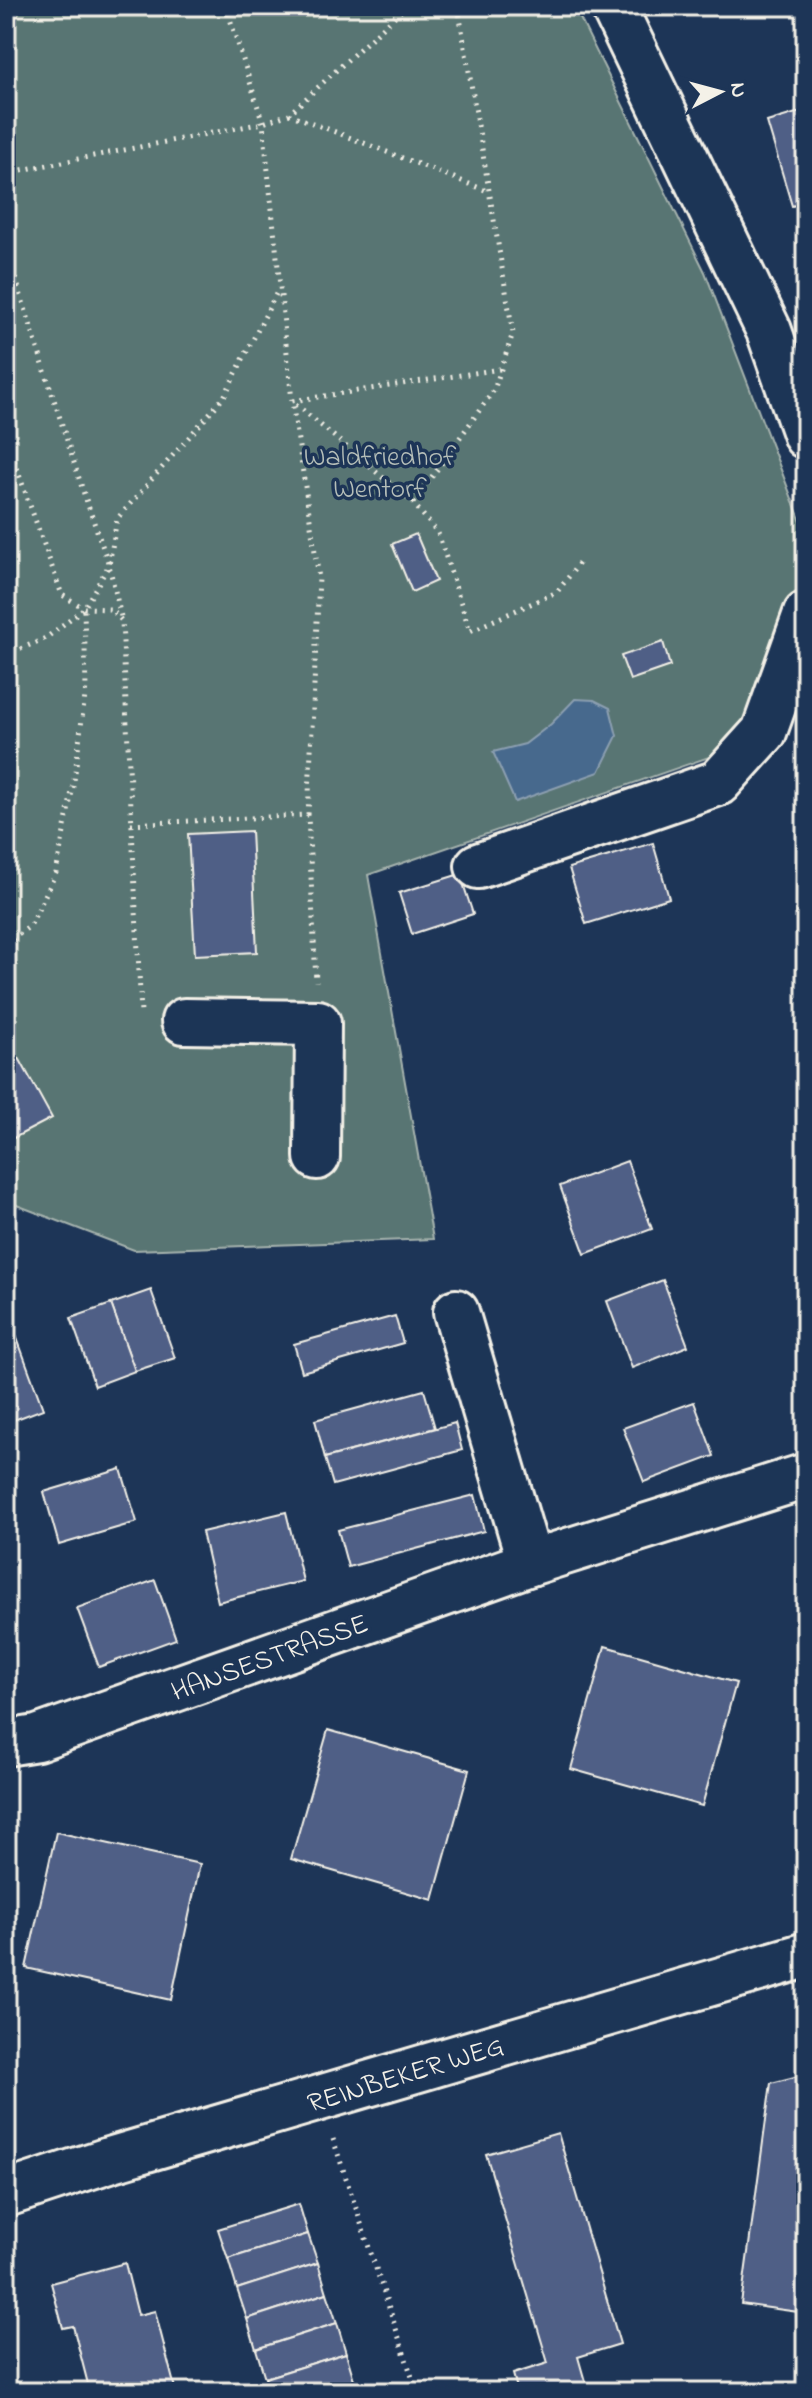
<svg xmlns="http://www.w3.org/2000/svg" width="812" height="2398" viewBox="0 0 812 2398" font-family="'Indie Flower',sans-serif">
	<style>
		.green { fill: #597573; stroke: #a6b3ae; stroke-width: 2 }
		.water { fill: #46698d; stroke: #8c9fb1; stroke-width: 2 }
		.building { fill: #4f5f86; stroke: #f4f1e8; stroke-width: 2 }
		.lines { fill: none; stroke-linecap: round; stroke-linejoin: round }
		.minor-casing { stroke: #f4f1e8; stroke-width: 50 }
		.path { stroke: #f4f1e8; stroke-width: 5; stroke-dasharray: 2 6; stroke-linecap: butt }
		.minor { stroke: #1d3557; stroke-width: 44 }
		.labels { text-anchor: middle; stroke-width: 7; stroke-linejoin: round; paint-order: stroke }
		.park-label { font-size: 28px; fill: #b6bfb9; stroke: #1d3557 }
		.street-label { font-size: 28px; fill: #f4f1e8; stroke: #1d3557 }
	</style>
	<rect width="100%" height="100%" fill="#1d3557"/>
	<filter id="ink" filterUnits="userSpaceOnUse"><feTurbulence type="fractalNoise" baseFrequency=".0125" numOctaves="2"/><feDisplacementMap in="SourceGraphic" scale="16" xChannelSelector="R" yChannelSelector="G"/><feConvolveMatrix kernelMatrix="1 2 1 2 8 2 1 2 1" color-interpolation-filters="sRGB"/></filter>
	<g filter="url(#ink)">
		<path class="green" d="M 6,6 L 574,6 L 705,272 L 806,535 L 806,581 L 753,717 L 715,755 L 368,875 L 433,1239 L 134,1250 L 6,1201 Z"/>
		<path class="water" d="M 575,699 L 594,700 L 610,708 L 617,736 L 599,772 L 515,802 L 493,752 L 525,744 L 551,724 Z"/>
		<g class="building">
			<path d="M 806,110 L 806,202 L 792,206 L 767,122 Z"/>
			<path d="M 416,534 L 436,581 L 412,592 L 392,544 Z"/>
			<path d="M 663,642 L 670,666 L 630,680 L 621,656 Z"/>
			<path d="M 251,831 L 257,952 L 195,955 L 188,834 Z"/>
			<path d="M 653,843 L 669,898 L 586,924 L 569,868 Z"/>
			<path d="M 460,874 L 473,914 L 412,934 L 399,893 Z"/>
			<path d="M 19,1058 L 52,1118 L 6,1142 L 6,1065 Z"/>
			<path d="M 627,1161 L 652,1229 L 585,1254 L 560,1186 Z"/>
			<path d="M 663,1280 L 688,1346 L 632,1368 L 607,1301 Z"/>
			<path d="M 151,1290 L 175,1358 L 135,1371 L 111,1304 Z"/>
			<path d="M 111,1304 L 135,1371 L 95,1386 L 71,1318 Z"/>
			<path d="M 395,1316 L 403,1343 L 302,1372 L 294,1344 Z"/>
			<path d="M 14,1330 L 43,1409 L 6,1423 L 6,1333 Z"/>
			<path d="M 424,1390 L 435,1428 L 325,1458 L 315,1420 Z"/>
			<path d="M 694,1402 L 714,1456 L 644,1482 L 623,1428 Z"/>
			<path d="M 455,1423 L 462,1450 L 333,1485 L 325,1458 Z"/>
			<path d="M 121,1469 L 137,1522 L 59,1545 L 44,1492 Z"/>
			<path d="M 475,1495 L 484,1531 L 348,1567 L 338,1530 Z"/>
			<path d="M 286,1512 L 303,1581 L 218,1602 L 202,1532 Z"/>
			<path d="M 155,1580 L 176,1639 L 99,1667 L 77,1608 Z"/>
			<path d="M 605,1646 L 736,1683 L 702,1806 L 571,1769 Z"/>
			<path d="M 328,1730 L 469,1770 L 433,1900 L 291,1859 Z"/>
			<path d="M 56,1832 L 200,1864 L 171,2000 L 26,1968 Z"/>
			<path d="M 806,2074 L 806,2313 L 741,2304 L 771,2083 Z"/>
			<path d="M 558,2133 L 620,2344 L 578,2357 L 588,2392 L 518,2392 L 513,2374 L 548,2363 L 486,2154 Z"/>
			<path d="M 299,2204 L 308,2234 L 228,2259 L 218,2229 Z"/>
			<path d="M 308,2234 L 318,2263 L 237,2289 L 228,2259 Z"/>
			<path d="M 125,2263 L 138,2315 L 155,2311 L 176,2392 L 90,2392 L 73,2326 L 63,2328 L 51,2283 Z"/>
			<path d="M 318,2263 L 327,2293 L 247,2319 L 237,2289 Z"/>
			<path d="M 327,2293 L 337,2323 L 256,2349 L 247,2319 Z"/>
			<path d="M 337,2323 L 346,2353 L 265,2378 L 256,2349 Z"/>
			<path d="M 346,2353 L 355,2383 L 326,2392 L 270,2392 L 265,2378 Z"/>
		</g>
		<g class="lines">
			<defs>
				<g id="minor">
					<path d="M 613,6 L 769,331 L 806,436"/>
					<path d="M 478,866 L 718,783 L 764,732 L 806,614"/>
					<path d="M 184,1021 L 318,1023 L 317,1157"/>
					<path d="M 456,1312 L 530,1563"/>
					<path d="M 6,1743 L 37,1738 L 530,1563 L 806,1476"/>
					<path d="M 6,2194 L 109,2160 L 806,1955"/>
				</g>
			</defs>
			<use href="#minor" class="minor-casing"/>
			<g class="path">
				<path d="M 226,6 L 263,123 L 292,401 L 319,578 L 308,815"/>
				<path d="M 289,114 L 490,192"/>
				<path d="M 6,173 L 263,123 L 289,114 L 406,6"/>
				<path d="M 6,248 L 84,494 L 109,565 L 122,621"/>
				<path d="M 500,369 L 292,401 L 413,503 L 438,533 L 470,631 L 557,592 L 580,562"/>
				<path d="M 6,438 L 62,595 L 84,608 L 111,609 L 122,621 L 141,1014"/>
				<path d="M 413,503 L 494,390 L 513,333 L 458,6"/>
				<path d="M 6,655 L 46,638 L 84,608 L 109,565 L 117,519 L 224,397 L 278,290"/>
				<path d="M 131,824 L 308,815 L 316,982"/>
				<path d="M 6,944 L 30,926 L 56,873 L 74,781 L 86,688 L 84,609"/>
				<path d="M 333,2139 L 417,2392"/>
			</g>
			<use href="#minor" class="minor"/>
		</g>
	</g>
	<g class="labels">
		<g class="park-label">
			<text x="380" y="465">Waldfriedhof<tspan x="380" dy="32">Wentorf</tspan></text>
		</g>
		<g class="street-label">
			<text transform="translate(269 1656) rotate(-20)" y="10">HANSESTRASSE</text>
			<text transform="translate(405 2073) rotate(-17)" y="10">REINBEKER WEG</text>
		</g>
	</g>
	<rect width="812" height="2398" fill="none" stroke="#1d3557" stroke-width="32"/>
	<rect x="16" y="16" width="780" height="2366" fill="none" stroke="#f4f1e8" stroke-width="3" filter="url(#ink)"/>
	<g transform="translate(720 92) rotate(84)" stroke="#1d3557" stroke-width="6" paint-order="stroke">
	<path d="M0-6L14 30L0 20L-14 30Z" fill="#f4f1e8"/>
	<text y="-12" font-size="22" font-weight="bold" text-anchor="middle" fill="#f4f1e8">N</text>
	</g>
</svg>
